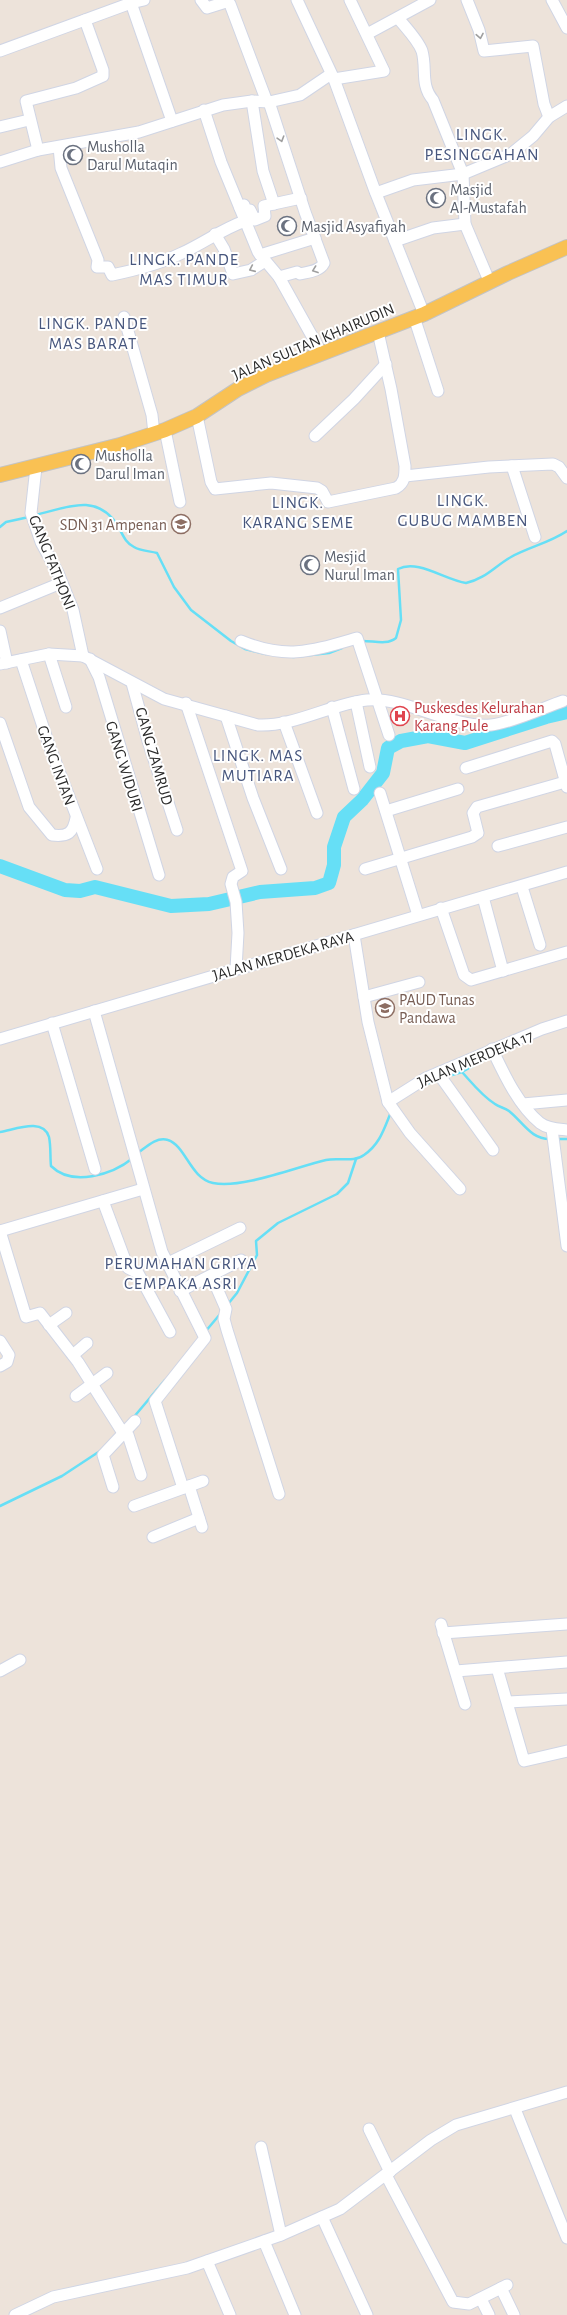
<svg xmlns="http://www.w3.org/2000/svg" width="567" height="2315" viewBox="0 0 567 2315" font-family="'Alegreya Sans',sans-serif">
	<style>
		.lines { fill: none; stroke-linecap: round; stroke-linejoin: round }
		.stream { stroke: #66dff6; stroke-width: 2.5 }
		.river { stroke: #66dff6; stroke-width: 14 }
		.minor-casing { stroke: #d0d5e4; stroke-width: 13 }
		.major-casing { stroke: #c3c3c3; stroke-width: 16 }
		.minor { stroke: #fff; stroke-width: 11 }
		.major { stroke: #f9c153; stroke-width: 14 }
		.oneway { stroke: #9f9f9f }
		.labels { text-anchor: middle; stroke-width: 4; stroke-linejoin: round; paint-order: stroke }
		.worship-label { font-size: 16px; fill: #5b616d; stroke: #fff; text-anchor: start }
		.street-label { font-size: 16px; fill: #2a2a2a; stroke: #fff }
		.education-label { font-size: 16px; fill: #785e54; stroke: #fff; text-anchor: end }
		.health-label { font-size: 16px; fill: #be3a42; stroke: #fff; text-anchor: start }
		.neighbourhood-label { font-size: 17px; letter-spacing: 1px; fill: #47567d; stroke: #fff }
	</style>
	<rect width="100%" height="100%" fill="#ede3da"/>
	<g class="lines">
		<g class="stream">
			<path d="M 35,515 C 66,508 95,493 116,523 C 122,532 124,542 134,547 C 140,551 150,551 157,553 L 174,587 L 191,610 L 231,641 L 245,649 L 266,654"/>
			<path d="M 0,527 L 6,522 L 29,517"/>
			<path d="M 360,641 C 372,640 386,646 396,638 L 401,620 L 398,569 C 418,559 445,580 466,583 C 485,579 495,566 511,557 C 529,547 549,543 567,531"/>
			<path d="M 293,657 L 329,653 L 342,648"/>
			<path d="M 462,1072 C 472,1083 482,1096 495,1104 C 499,1107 505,1108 509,1111 C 523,1122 531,1140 551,1139"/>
			<path d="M 445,1077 L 462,1072 L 489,1057"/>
			<path d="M 426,1084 L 438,1080"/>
			<path d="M 0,1132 C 14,1130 43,1117 49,1137 C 51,1146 50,1157 51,1166 C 72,1187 112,1175 133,1158"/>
			<path d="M 556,1139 L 567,1139"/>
			<path d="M 138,1153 C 146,1147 157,1136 168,1140 C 186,1146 190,1178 213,1183 C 242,1189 296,1167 326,1160 C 338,1157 354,1163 364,1155 C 380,1144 384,1129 391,1112"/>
			<path d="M 228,1304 L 237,1293 L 257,1255 L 256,1241 L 278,1223 L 337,1194 L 348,1183 L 356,1159"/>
			<path d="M 205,1332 L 221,1313"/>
			<path d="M 133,1418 L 165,1380"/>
			<path d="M 0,1506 L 62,1476 L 100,1451"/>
		</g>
		<path class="river" d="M 0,866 L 65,890 L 80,891 L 95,887 L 171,906 L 209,904 L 260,892 L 315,888 L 329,883 L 334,865 L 334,847 L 344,817 L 362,800 L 383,773 L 388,748 L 401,741 L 428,736 L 465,743 L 546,717 L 567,712"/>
		<defs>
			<g id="minor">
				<path d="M 130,0 L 172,121"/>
				<path d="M 201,0 L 207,8 L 226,2 L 230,4 L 267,102"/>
				<path d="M 297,0 L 334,79 L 375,191 L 424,314"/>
				<path d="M 467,0 L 479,30 L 484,51 L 533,46 L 544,104 L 549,117"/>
				<path d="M 552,0 L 567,28"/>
				<path d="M 398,18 C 406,28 418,40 422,51 C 427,68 420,85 433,100 L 463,174 L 465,224 L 490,283"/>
				<path d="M 367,34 L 430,0"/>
				<path d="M 0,51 L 131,3 L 144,0"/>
				<path d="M 334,79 L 384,71 L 350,0"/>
				<path d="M 252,101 L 263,171 L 274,204"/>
				<path d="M 269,102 L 305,212 L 324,263 C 320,271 309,272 300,274 L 297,272 L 279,277"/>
				<path d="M 204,110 L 221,162 L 258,252 L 279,277 L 322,354"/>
				<path d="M 0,127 L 29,120"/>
				<path d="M 59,147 L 61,168 L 98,260 L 97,267 L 108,267 L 112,275 C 136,270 160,264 182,253 C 204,243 222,229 245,221"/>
				<path d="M 38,150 L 26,101 L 76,88 L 103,76 L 103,70 L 85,20"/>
				<path d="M 0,162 L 38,150 L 139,132 L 223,105 L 252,101 L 269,102 L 300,95 L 331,74"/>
				<path d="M 376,193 L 413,180 L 463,174 L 511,154 L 533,136 L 549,117 L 567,106"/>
				<path d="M 240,208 L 244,205 L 246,210 L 250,210 L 255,220 L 265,216 L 264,206 L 301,198"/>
				<path d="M 215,234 L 224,249 L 233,274 L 251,270 L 265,261"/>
				<path d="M 395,241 L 433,228 L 465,224"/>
				<path d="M 260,255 L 315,238"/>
				<path d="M 124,317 L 152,415 L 154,434"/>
				<path d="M 414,317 L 438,391"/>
				<path d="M 197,416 L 211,482 L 215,489 L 271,483 L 317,488 L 322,491 L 328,502 L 396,488 C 405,483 405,475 405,466 L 391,389 L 378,332"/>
				<path d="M 165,430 L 180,502"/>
				<path d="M 315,436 L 354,399 L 386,364"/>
				<path d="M 512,466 L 535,537"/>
				<path d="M 36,467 L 31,513 L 41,542 L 58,573 L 73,610 L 83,656"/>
				<path d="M 405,476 L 489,467 L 553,464 L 559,467 L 567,478"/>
				<path d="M 0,608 L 61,583"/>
				<path d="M 0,631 L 7,663"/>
				<path d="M 241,641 C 287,660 312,651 357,638 L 389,735"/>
				<path d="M 49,654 L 66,707"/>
				<path d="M 90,659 L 99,677 L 159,875"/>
				<path d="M 21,660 L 49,745 L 97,869"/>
				<path d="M 0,664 L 49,654 L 83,656 L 164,699 L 258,725 C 293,727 331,704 367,700 C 405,696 452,729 491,725 C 511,723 543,708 563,701"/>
				<path d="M 132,683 L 148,741 L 177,830"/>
				<path d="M 356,702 L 370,767"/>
				<path d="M 186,703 L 242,871 L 233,877 L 231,884 L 236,902 L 238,933 L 236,969"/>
				<path d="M 332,707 L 354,789"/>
				<path d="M 226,716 L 253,798 L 281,869"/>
				<path d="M 284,722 L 317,813"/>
				<path d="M 0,723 L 29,807 L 52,835 C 68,837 73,833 76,818"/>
				<path d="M 466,768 L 552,741 L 555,744 L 567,787"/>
				<path d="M 380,793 L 418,915"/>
				<path d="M 386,811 L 458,789"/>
				<path d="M 498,846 L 567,827"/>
				<path d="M 365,869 L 472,837 L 478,833 L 473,813 L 477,807 L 565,782"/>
				<path d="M 522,887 L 540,945"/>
				<path d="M 483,897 L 503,971"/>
				<path d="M 441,908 L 464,975 L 471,980 L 567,952"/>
				<path d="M 354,935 L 368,1022 L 388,1102 L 410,1133 L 460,1189"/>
				<path d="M 364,997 L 419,982"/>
				<path d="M 94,1011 L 162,1252 L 205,1338 L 155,1401 L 183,1488"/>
				<path d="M 52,1023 L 95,1169"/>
				<path d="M 0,1039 L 567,872"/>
				<path d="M 492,1049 C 504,1074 518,1105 540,1123 C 548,1129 558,1129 567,1130"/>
				<path d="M 438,1073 L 493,1150"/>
				<path d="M 388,1102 L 426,1078 L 542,1029 L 567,1021"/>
				<path d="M 523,1104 L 567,1100"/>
				<path d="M 552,1129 L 567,1246"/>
				<path d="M 103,1201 L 128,1268 L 138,1273 L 170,1332"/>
				<path d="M 0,1231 L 26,1317 L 40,1313 L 78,1362 L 123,1433 L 128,1435 L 141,1475"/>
				<path d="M 0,1231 L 143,1189"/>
				<path d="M 166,1264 L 240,1228"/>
				<path d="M 212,1277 L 226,1309 L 224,1319 L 227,1330 L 279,1494"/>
				<path d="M 180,1291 L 241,1260"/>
				<path d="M 49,1325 L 66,1313"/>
				<path d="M 0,1341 L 9,1355 L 7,1362 L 0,1366"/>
				<path d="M 73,1355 L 87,1343"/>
				<path d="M 76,1396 L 107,1373"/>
				<path d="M 189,1486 L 202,1527"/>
				<path d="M 113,1487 L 103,1455 L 135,1421"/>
				<path d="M 134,1506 L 203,1481"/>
				<path d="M 153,1537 L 199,1518"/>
				<path d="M 441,1624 L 465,1704"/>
				<path d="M 443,1633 L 567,1624"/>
				<path d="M 497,1668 L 524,1761 L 567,1751"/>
				<path d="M 0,1671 L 20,1660"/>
				<path d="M 456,1671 L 567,1662"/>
				<path d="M 508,1702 L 567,1699"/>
				<path d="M 515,2109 L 567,2238"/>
				<path d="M 369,2129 L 390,2172"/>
				<path d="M 261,2147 L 281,2235"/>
				<path d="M 386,2175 L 453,2302 L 469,2304 L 507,2285"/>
				<path d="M 322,2217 L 367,2315"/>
				<path d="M 264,2241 L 295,2315"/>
				<path d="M 207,2261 L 230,2315"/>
				<path d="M 501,2288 L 514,2315"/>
				<path d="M 481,2299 L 489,2315"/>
				<path d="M 15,2315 L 53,2297 L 187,2268 L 281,2235 L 340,2209 L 431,2140 L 456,2125 L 567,2092"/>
			</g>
			<path id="major" d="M 0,475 L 120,445 L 165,430 L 197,416 L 238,389 L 266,375 L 424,314 L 508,273 L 567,247"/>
		</defs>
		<use href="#minor" class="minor-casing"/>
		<use href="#major" class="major-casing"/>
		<use href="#minor" class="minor"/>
		<use href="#major" class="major"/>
	</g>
	<defs><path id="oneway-chevron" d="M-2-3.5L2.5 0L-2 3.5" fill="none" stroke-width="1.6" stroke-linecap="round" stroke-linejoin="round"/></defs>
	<g class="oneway">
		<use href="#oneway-chevron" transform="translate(480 36) rotate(79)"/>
		<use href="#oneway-chevron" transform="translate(281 139) rotate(73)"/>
		<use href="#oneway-chevron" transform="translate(252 269) rotate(156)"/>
		<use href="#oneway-chevron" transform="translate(315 270) rotate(160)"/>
	</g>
	<defs>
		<symbol id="mosque-ring" viewBox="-11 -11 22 22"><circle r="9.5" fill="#fff" stroke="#6b7280" stroke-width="1.5"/><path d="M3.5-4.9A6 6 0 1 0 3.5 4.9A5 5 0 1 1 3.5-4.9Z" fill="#6b7280"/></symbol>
		<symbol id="school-ring" viewBox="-11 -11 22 22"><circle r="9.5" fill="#fff" stroke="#8d6e63" stroke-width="1.5"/><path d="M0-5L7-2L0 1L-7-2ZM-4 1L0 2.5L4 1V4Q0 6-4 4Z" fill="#8d6e63"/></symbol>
		<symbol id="hospital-ring" viewBox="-11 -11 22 22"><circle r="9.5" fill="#fff" stroke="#e0444e" stroke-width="1.5"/><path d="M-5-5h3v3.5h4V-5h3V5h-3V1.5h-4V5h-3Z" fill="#e0444e"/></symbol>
	</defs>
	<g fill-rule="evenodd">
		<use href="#mosque-ring" x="62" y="144" width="22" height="22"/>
		<use href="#mosque-ring" x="425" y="187" width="22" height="22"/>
		<use href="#mosque-ring" x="276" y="215" width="22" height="22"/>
		<use href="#mosque-ring" x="70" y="453" width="22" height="22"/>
		<use href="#school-ring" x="170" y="513" width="22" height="22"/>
		<use href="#mosque-ring" x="299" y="554" width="22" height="22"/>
		<use href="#hospital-ring" x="389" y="705" width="22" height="22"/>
		<use href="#school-ring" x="374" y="997" width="22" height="22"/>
	</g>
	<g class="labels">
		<g class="worship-label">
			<text x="87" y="152">Musholla<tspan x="87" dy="18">Darul Mutaqin</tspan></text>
			<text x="450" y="195">Masjid<tspan x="450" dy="18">Al-Mustafah</tspan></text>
			<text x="301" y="232">Masjid Asyafiyah</text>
			<text x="95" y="461">Musholla<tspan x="95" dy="18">Darul Iman</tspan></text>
			<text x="324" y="562">Mesjid<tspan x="324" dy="18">Nurul Iman</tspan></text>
		</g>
		<g class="street-label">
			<text transform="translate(313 341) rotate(-23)" y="6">JALAN SULTAN KHAIRUDIN</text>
			<text transform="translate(53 562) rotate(68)" y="6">GANG FATHONI</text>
			<text transform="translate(155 756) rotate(74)" y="6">GANG ZAMRUD</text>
			<text transform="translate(57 765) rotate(70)" y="6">GANG INTAN</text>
			<text transform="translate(125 766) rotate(73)" y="6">GANG WIDURI</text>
			<text transform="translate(283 955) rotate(-16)" y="6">JALAN MERDEKA RAYA</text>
			<text transform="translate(475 1058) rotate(-23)" y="6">JALAN MERDEKA 17</text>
		</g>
		<g class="education-label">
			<text x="167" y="530">SDN 31 Ampenan</text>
			<text x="399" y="1005" text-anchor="start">PAUD Tunas<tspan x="399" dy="18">Pandawa</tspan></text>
		</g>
		<g class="health-label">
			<text x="414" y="713">Puskesdes Kelurahan<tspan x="414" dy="18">Karang Pule</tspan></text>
		</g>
		<g class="neighbourhood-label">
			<text x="482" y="140">LINGK.<tspan x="482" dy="20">PESINGGAHAN</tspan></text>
			<text x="184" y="265">LINGK. PANDE<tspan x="184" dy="20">MAS TIMUR</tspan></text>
			<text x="93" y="329">LINGK. PANDE<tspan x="93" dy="20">MAS BARAT</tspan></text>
			<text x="463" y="506">LINGK.<tspan x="463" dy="20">GUBUG MAMBEN</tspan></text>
			<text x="298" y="508">LINGK.<tspan x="298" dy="20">KARANG SEME</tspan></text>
			<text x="258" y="761">LINGK. MAS<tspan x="258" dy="20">MUTIARA</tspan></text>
			<text x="181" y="1269">PERUMAHAN GRIYA<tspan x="181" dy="20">CEMPAKA ASRI</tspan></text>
		</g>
	</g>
</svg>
